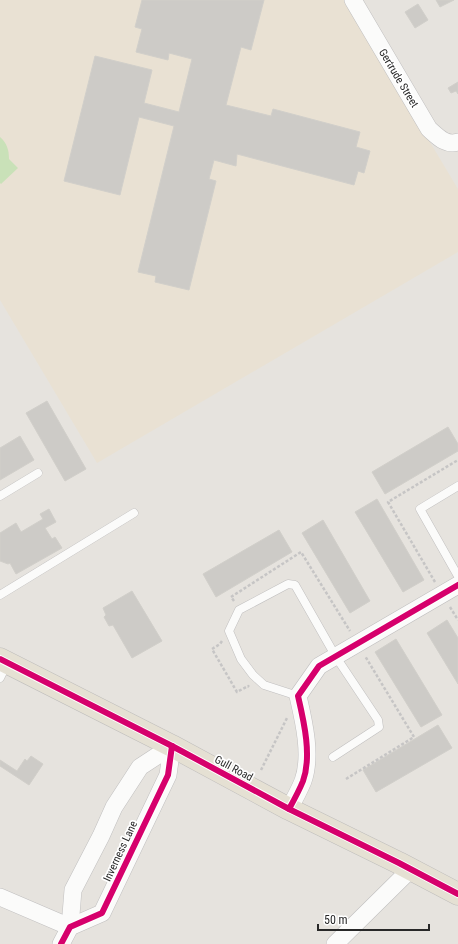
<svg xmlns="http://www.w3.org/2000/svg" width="458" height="944" viewBox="0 0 458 944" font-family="'Roboto Condensed',sans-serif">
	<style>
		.education { fill: #e9e1d3 }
		.green { fill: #c9e1b8 }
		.building { fill: #cdcbc7; stroke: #d1cfca }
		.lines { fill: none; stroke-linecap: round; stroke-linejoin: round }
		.lane-casing { stroke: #c0bfbf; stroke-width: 9 }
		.street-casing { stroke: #c0bfbf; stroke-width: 18 }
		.primary-casing { stroke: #bfbdbc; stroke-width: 23 }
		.path { stroke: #c6c5c5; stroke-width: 2.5; stroke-dasharray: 3 2; stroke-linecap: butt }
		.lane { stroke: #fbfbfa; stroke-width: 8 }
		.street { stroke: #fbfbfa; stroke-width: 17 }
		.primary { stroke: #e5e0d3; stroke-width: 22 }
		.cycleway-casing { stroke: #fff; stroke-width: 8 }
		.cycleway { stroke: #d6006c; stroke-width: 6 }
		.labels { text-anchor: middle; stroke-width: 3.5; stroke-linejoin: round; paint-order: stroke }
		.street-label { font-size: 11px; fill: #282828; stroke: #fff }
	</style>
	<rect width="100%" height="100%" fill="#e6e3de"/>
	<path class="education" d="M 0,0 L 345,0 L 458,189 L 458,252 L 97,463 L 0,300 Z"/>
	<path class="green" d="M 0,137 C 7,143 9,150 9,159 L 18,168 L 1,184 L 0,183 Z"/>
	<g class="building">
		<path d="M 142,0 L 264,0 L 251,50 L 241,47 L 226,105 L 271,116 L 273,109 L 360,132 L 356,147 L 370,151 L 364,173 L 358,171 L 354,185 L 237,154 L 236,166 L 214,160 L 209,179 L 216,181 L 189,290 L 155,282 L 156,276 L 138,272 L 174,126 L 139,117 L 120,195 L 64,181 L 95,56 L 152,70 L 144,103 L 179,112 L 192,59 L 169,53 L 168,60 L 136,52 L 142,29 L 135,27 Z"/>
		<path d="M 436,0 L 454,0 L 440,7 Z"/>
		<path d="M 418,4 L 428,20 L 415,28 L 405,12 Z"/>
		<path d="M 458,82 L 458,94 L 456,91 L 451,93 L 448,88 Z"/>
		<path d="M 47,401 L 86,469 L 65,481 L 26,413 Z"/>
		<path d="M 448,427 L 458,444 L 458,451 L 385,494 L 372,472 Z"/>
		<path d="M 20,436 L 34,460 L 0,480 L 0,448 Z"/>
		<path d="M 377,499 L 424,580 L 403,592 L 355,512 Z"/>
		<path d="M 49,509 L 56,522 L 45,528 L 52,539 L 55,537 L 62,548 L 16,574 L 10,563 L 8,564 L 0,561 L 0,533 L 16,523 L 21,532 L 43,519 L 40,514 Z"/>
		<path d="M 323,520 L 370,601 L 350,613 L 302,533 Z"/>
		<path d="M 279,530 L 292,552 L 216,597 L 203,574 Z"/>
		<path d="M 132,591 L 162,641 L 132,658 L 113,625 L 109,626 L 104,617 L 106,615 L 103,608 Z"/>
		<path d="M 447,620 L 458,638 L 458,684 L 427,633 Z"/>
		<path d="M 396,639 L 442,715 L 421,727 L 375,652 Z"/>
		<path d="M 438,725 L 452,748 L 376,792 L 363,770 Z"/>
		<path d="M 31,756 L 43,764 L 29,785 L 0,766 L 0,760 L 17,771 L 25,759 L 27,761 Z"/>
	</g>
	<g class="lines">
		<defs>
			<g id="lane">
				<path d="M 458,486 L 420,509 L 458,576"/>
				<path d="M 0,496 L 38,473"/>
				<path d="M 0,595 L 134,513"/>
				<path d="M 0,678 L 7,664"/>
				<path d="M 298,696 L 264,685 L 253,675 L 241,659 L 229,631 L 239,610 L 288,584 L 295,585 L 336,657 L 378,720 L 379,727 L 333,757"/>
			</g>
			<g id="street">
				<path d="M 353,0 L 429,129 C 438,137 446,146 458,142"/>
				<path d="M 289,809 C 294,800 299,791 303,781 C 312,756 304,722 298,696 L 319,666 L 458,585"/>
				<path d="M 0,897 L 70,927"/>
				<path d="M 70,927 L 73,890 L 101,836 L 114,807 L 140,767 L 172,746"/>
				<path d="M 61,944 L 70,927 L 102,913 L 168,775 L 172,746"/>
				<path d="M 335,944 L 411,869"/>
			</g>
			<path id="primary" d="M 0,659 L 172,746 L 289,809 L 399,863 L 458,894"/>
		</defs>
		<use href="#lane" class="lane-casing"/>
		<use href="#street" class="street-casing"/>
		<use href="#primary" class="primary-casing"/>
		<g class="path">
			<path d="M 435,582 L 388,502 L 458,460"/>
			<path d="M 234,601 L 231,597 L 301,552 L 350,631"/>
			<path d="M 450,607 L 458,620"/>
			<path d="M 222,641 L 220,644 L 212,649 L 237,692 L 248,686 L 249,687"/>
			<path d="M 261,770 L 287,718"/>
			<path d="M 346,779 L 414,737 L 365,656"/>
		</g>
		<use href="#lane" class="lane"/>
		<use href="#street" class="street"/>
		<use href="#primary" class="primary"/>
		<defs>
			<g id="cycleway">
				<path d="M 0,659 L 172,746 L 289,809 L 399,863 L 458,894"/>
				<path d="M 289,809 C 294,800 299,791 303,781 C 312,756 304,722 298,696 L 319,666 L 458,585"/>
				<path d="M 61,944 L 70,927 L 102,913 L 168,775 L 172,746"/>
			</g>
		</defs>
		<use href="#cycleway" class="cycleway-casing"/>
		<use href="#cycleway" class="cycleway"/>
	</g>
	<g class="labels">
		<g class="street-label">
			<text transform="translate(399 78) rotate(59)" y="4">Gertrude Street</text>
			<text transform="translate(234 768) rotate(28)" y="4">Gull Road</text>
			<text transform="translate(120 851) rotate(-65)" y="4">Inverness Lane</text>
		</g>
	</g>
	<path d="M318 924v6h111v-6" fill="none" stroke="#282828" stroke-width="2"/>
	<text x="324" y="924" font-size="12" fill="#282828" stroke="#ffffff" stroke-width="3" paint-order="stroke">50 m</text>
</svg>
